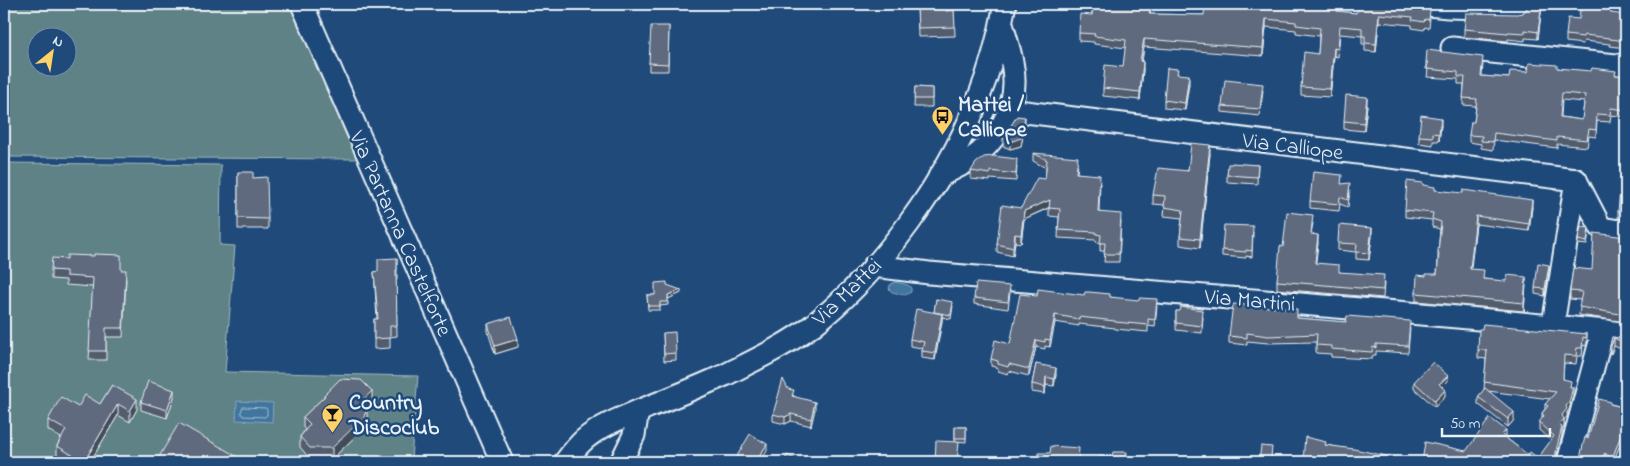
<svg xmlns="http://www.w3.org/2000/svg" width="1630" height="466" viewBox="0 0 1630 466" font-family="'Indie Flower',sans-serif">
	<style>
		.green { fill: #5e8286; stroke: #a3babf; fill-rule: evenodd }
		.water { fill: #41749e; stroke: #84a6c2 }
		.lines { fill: none; stroke-linecap: round; stroke-linejoin: round }
		.shore { stroke: #a5bfd4; stroke-width: 1 }
		.minor-casing { stroke: #e8f1f8; stroke-width: 25 }
		.minor { stroke: #1f4a7a; stroke-width: 21 }
		.wall { fill: #525c6d; stroke: #e8f1f8; fill-rule: evenodd }
		.shaded-wall { fill: #424b59; stroke: #e8f1f8 }
		.building { fill: #5f6b7f; stroke: #e8f1f8; fill-rule: evenodd }
		.labels { text-anchor: middle; stroke-width: 5; stroke-linejoin: round; paint-order: stroke }
		.poi-label { font-size: 22px; font-weight: bold; fill: #e8f1f8; stroke: #1f4a7a; text-anchor: start }
		.street-label { font-size: 22px; fill: #e8f1f8; stroke: #1f4a7a }
	</style>
	<rect width="100%" height="100%" fill="#1f4a7a"/>
	<filter id="ink" filterUnits="userSpaceOnUse"><feTurbulence type="fractalNoise" baseFrequency=".02" numOctaves="2"/><feDisplacementMap in="SourceGraphic" scale="10" xChannelSelector="R" yChannelSelector="G"/><feConvolveMatrix kernelMatrix="1 2 1 2 8 2 1 2 1" color-interpolation-filters="sRGB"/></filter>
	<g filter="url(#ink)">
		<g class="green">
			<path d="M 4,4 L 292,4 L 360,159 L 4,157 ZM 38,38 L 68,38 L 68,68 L 38,68 Z"/>
			<path d="M 4,163 L 221,165 L 220,245 L 235,246 L 225,372 L 418,376 L 411,459 L 419,462 L 4,462 Z"/>
		</g>
		<g class="water">
			<path d="M 895,282 L 908,285 L 911,288 L 911,292 L 905,295 L 892,292 L 889,289 L 890,285 Z"/>
			<path d="M 237,401 L 273,403 L 272,422 L 236,420 Z"/>
		</g>
		<g class="lines">
			<path class="shore" d="M 243,407 L 266,408 L 267,410 L 267,415 L 265,417 L 243,416 L 241,413 Z"/>
			<defs>
				<g id="minor">
					<path d="M 302,4 L 502,462"/>
					<path d="M 1418,4 L 1448,7 L 1517,9 L 1517,4"/>
					<path d="M 1452,48 L 1626,66"/>
					<path d="M 1009,110 L 1576,180"/>
					<path d="M 939,177 C 949,171 960,166 970,160 C 995,143 1015,112 1014,81 C 1014,62 1007,42 1002,24"/>
					<path d="M 1576,180 L 1601,228 L 1626,232"/>
					<path d="M 874,266 L 929,273 L 1457,317 L 1606,331 L 1626,334"/>
					<path d="M 1553,325 L 1576,180"/>
					<path d="M 565,462 C 571,454 577,446 585,439 C 603,424 627,416 648,407 C 674,397 700,386 725,375 C 755,360 787,345 813,325 C 881,272 946,181 977,102 C 990,70 999,37 1005,4"/>
					<path d="M 621,462 L 634,435 L 638,411"/>
					<path d="M 1568,462 L 1602,334 L 1606,331"/>
				</g>
			</defs>
			<use href="#minor" class="minor-casing"/>
			<use href="#minor" class="minor"/>
		</g>
		<g class="wall">
			<path d="M 917,4 L 946,11 L 954,10 L 955,36 L 918,37 Z"/>
			<path d="M 1045,4 L 1060,4 L 1059,7 L 1045,5 Z"/>
			<path d="M 1093,4 L 1152,4 L 1150,14 L 1204,15 L 1338,11 L 1356,13 L 1411,6 L 1430,18 L 1429,28 L 1425,27 L 1424,30 L 1412,28 L 1412,25 L 1379,22 L 1376,52 L 1365,51 L 1365,44 L 1362,44 L 1362,36 L 1340,34 L 1338,57 L 1334,56 L 1330,97 L 1301,95 L 1301,87 L 1318,54 L 1319,36 L 1296,33 L 1296,30 L 1266,27 L 1263,56 L 1144,47 L 1142,62 L 1143,70 L 1140,100 L 1103,96 L 1103,88 L 1123,67 L 1126,48 L 1094,44 L 1094,42 L 1079,41 L 1079,33 L 1092,15 Z"/>
			<path d="M 1529,4 L 1548,4 L 1548,5 L 1542,4 L 1538,39 L 1525,38 L 1525,41 L 1508,39 L 1508,41 L 1464,37 L 1464,29 L 1523,13 L 1527,8 Z"/>
			<path d="M 1612,4 L 1611,13 L 1626,19 L 1626,48 L 1610,46 L 1610,44 L 1584,41 L 1583,44 L 1566,42 L 1566,35 L 1579,19 L 1582,10 Z"/>
			<path d="M 669,26 L 668,71 L 649,71 L 649,63 Z"/>
			<path d="M 1426,62 L 1483,64 L 1482,76 L 1509,78 L 1528,72 L 1557,68 L 1626,76 L 1626,117 L 1611,115 L 1610,122 L 1597,121 L 1596,137 L 1589,136 L 1587,147 L 1557,144 L 1557,148 L 1494,140 L 1493,150 L 1481,148 L 1481,144 L 1469,142 L 1469,135 L 1474,122 L 1476,106 L 1463,105 L 1464,84 L 1458,84 L 1458,79 L 1427,77 L 1428,69 L 1426,69 ZM 1562,100 L 1584,102 L 1582,120 L 1561,117 Z"/>
			<path d="M 1178,74 L 1189,83 L 1185,110 L 1164,108 L 1164,100 Z"/>
			<path d="M 915,87 L 932,88 L 932,107 L 914,107 Z"/>
			<path d="M 1263,90 L 1260,116 L 1222,112 L 1222,106 Z"/>
			<path d="M 1367,105 L 1364,131 L 1344,129 L 1344,121 Z"/>
			<path d="M 1025,125 L 1021,146 L 1010,149 L 1003,146 L 1003,138 Z"/>
			<path d="M 1441,125 L 1439,141 L 1433,141 L 1433,145 L 1419,143 L 1419,136 Z"/>
			<path d="M 1033,153 L 1078,165 L 1077,173 L 1100,183 L 1099,212 L 1121,221 L 1119,262 L 1104,262 L 1105,251 L 1100,251 L 1100,243 L 1096,242 L 1096,240 L 1058,238 L 1059,217 L 1049,216 L 1049,208 L 1024,219 L 1021,243 L 1015,242 L 1013,256 L 997,252 L 997,244 L 1021,208 L 1045,179 L 1046,168 L 1033,161 Z"/>
			<path d="M 1210,154 L 1200,248 L 1180,245 L 1180,237 L 1182,218 L 1164,216 L 1165,205 L 1153,204 L 1153,195 Z"/>
			<path d="M 1232,164 L 1258,165 L 1257,184 L 1227,182 L 1227,175 Z"/>
			<path d="M 1017,166 L 1016,181 L 990,179 L 990,181 L 971,179 L 971,171 Z"/>
			<path d="M 238,172 L 268,219 L 268,229 L 238,229 Z"/>
			<path d="M 1342,184 L 1350,190 L 1348,207 L 1340,204 L 1339,211 L 1310,208 L 1310,201 Z"/>
			<path d="M 1423,185 L 1435,190 L 1532,207 L 1529,231 L 1476,224 L 1470,269 L 1484,279 L 1526,284 L 1524,311 L 1416,301 L 1416,293 L 1426,276 L 1437,274 L 1438,260 L 1438,253 L 1440,229 L 1432,227 L 1432,220 L 1405,217 L 1405,210 Z"/>
			<path d="M 1626,192 L 1626,219 L 1618,218 L 1618,211 Z"/>
			<path d="M 1313,223 L 1311,234 L 1318,243 L 1315,263 L 1339,272 L 1384,283 L 1383,298 L 1277,289 L 1277,281 L 1283,247 Z"/>
			<path d="M 1253,232 L 1252,257 L 1246,256 L 1246,258 L 1222,256 L 1222,250 Z"/>
			<path d="M 1589,232 L 1587,245 L 1578,244 L 1578,240 Z"/>
			<path d="M 1372,236 L 1369,260 L 1356,259 L 1356,252 L 1338,250 L 1338,243 Z"/>
			<path d="M 1626,237 L 1626,322 L 1579,315 L 1581,300 L 1570,299 L 1570,291 Z"/>
			<path d="M 397,258 L 397,280 L 396,280 L 397,336 L 390,337 L 390,348 L 374,349 L 374,319 L 377,319 L 374,272 L 378,272 Z"/>
			<path d="M 51,270 L 121,270 L 126,279 L 123,337 L 106,337 L 106,360 L 89,360 L 93,287 L 66,285 L 66,280 L 51,279 Z"/>
			<path d="M 1549,272 L 1545,296 L 1535,294 L 1535,288 Z"/>
			<path d="M 667,285 L 681,293 L 668,299 L 668,305 L 660,306 L 660,310 L 648,310 L 647,295 L 655,295 Z"/>
			<path d="M 1010,293 L 1008,309 L 974,304 L 974,298 Z"/>
			<path d="M 1037,296 L 1110,297 L 1157,306 L 1155,327 L 1148,326 L 1148,332 L 1115,329 L 1115,328 L 1079,324 L 1079,326 L 1055,322 L 1050,347 L 1045,346 L 1045,349 L 1036,347 L 1029,376 L 1009,371 L 1008,374 L 998,371 L 998,368 L 991,366 L 991,359 L 1010,344 Z"/>
			<path d="M 936,299 L 953,306 L 951,319 L 942,317 L 942,321 L 935,360 L 922,358 L 922,348 L 910,346 L 910,339 L 934,313 Z"/>
			<path d="M 1176,311 L 1203,317 L 1202,333 L 1176,330 Z"/>
			<path d="M 1297,318 L 1410,328 L 1408,353 L 1376,351 L 1376,355 L 1373,355 L 1372,359 L 1331,357 L 1331,354 L 1316,353 L 1316,342 L 1268,343 L 1247,341 L 1247,345 L 1229,343 L 1229,336 Z"/>
			<path d="M 488,324 L 518,347 L 495,354 L 488,332 Z"/>
			<path d="M 663,333 L 676,353 L 676,360 L 664,361 Z"/>
			<path d="M 1587,334 L 1587,342 L 1586,346 L 1583,345 L 1582,356 L 1577,356 L 1576,364 L 1564,363 L 1563,379 L 1571,387 L 1573,395 L 1569,410 L 1567,412 L 1567,417 L 1564,420 L 1564,427 L 1562,430 L 1562,435 L 1556,458 L 1558,462 L 1422,462 L 1466,451 L 1506,438 L 1528,455 L 1538,458 L 1551,441 L 1539,430 L 1539,422 L 1542,419 L 1542,413 L 1545,409 L 1545,404 L 1550,399 L 1488,391 L 1514,420 L 1508,427 L 1478,404 L 1478,397 L 1484,390 L 1486,359 L 1478,358 L 1478,350 Z"/>
			<path d="M 1612,337 L 1626,339 L 1626,351 L 1614,346 L 1611,354 L 1610,353 L 1610,346 Z"/>
			<path d="M 1036,364 L 1056,375 L 1054,386 L 1046,385 L 1045,394 L 1032,392 L 1032,384 Z"/>
			<path d="M 1448,381 L 1442,387 L 1445,396 L 1435,407 L 1414,388 L 1414,382 Z"/>
			<path d="M 112,385 L 137,409 L 130,422 L 118,415 L 90,462 L 67,462 L 57,456 L 57,446 L 61,438 L 48,430 L 48,420 L 78,407 L 100,404 Z"/>
			<path d="M 788,389 L 794,396 L 815,409 L 811,426 L 791,421 L 785,424 L 773,421 L 773,414 Z"/>
			<path d="M 324,395 L 372,402 L 366,407 L 367,419 L 364,428 L 332,459 L 310,459 L 300,447 L 300,437 L 305,430 L 303,427 L 303,417 L 324,397 Z"/>
			<path d="M 174,397 L 167,418 L 141,410 L 141,402 Z"/>
			<path d="M 1611,404 L 1626,408 L 1626,436 L 1624,435 L 1613,462 L 1607,462 L 1605,461 L 1604,462 L 1577,462 L 1580,458 L 1588,439 Z"/>
			<path d="M 955,427 L 966,427 L 966,442 L 955,441 Z"/>
			<path d="M 1326,445 L 1415,462 L 1259,462 L 1272,458 L 1303,461 Z"/>
		</g>
		<g class="shaded-wall">
			<path d="M 1151,4 L 1152,4 L 1149,22 L 1149,14 Z"/>
			<path d="M 1542,4 L 1538,39 L 1538,32 Z"/>
			<path d="M 1379,14 L 1379,22 L 1376,52 L 1376,44 Z"/>
			<path d="M 1266,19 L 1266,27 L 1263,56 L 1263,48 Z"/>
			<path d="M 1144,39 L 1144,47 L 1140,69 L 1140,61 Z"/>
			<path d="M 1334,48 L 1334,56 L 1330,97 L 1330,89 Z"/>
			<path d="M 1143,62 L 1143,70 L 1140,100 L 1140,92 Z"/>
			<path d="M 1189,75 L 1189,83 L 1185,110 L 1185,103 Z"/>
			<path d="M 1367,97 L 1367,105 L 1364,131 L 1364,123 Z"/>
			<path d="M 1025,117 L 1025,125 L 1021,146 L 1010,149 L 1010,142 Z"/>
			<path d="M 1441,118 L 1441,125 L 1439,141 L 1439,134 Z"/>
			<path d="M 1210,145 L 1210,154 L 1200,248 L 1200,239 Z"/>
			<path d="M 1050,200 L 1050,207 L 1024,219 L 1021,243 L 1021,235 L 1024,211 Z"/>
			<path d="M 1532,200 L 1532,207 L 1529,231 L 1529,224 Z"/>
			<path d="M 1476,216 L 1476,224 L 1470,277 L 1470,269 Z"/>
			<path d="M 1372,228 L 1372,236 L 1369,260 L 1369,253 Z"/>
			<path d="M 1015,234 L 1015,242 L 1013,256 L 1013,248 Z"/>
			<path d="M 1318,235 L 1318,243 L 1315,271 L 1315,263 Z"/>
			<path d="M 1549,265 L 1549,272 L 1545,296 L 1545,289 Z"/>
			<path d="M 1526,277 L 1526,284 L 1524,311 L 1524,303 Z"/>
			<path d="M 681,290 L 681,293 L 668,299 L 668,295 Z"/>
			<path d="M 942,314 L 942,321 L 935,360 L 935,353 Z"/>
			<path d="M 1055,315 L 1055,322 L 1050,347 L 1050,340 Z"/>
			<path d="M 1614,338 L 1614,346 L 1611,354 L 1611,346 Z"/>
			<path d="M 518,339 L 518,347 L 495,354 L 495,346 Z"/>
			<path d="M 1036,340 L 1036,347 L 1029,376 L 1029,369 Z"/>
			<path d="M 1056,368 L 1056,375 L 1054,386 L 1054,379 Z"/>
			<path d="M 1448,376 L 1448,381 L 1439,390 L 1439,384 Z"/>
			<path d="M 1046,377 L 1046,385 L 1045,394 L 1045,387 Z"/>
			<path d="M 1573,387 L 1573,395 L 1569,410 L 1567,412 L 1567,417 L 1564,420 L 1564,427 L 1562,430 L 1562,435 L 1556,459 L 1556,451 L 1559,425 L 1562,415 Z"/>
			<path d="M 174,390 L 174,397 L 167,418 L 167,410 Z"/>
			<path d="M 1445,390 L 1445,396 L 1435,407 L 1435,401 Z"/>
			<path d="M 372,391 L 372,402 L 361,413 L 361,402 Z"/>
			<path d="M 137,399 L 137,409 L 130,422 L 130,411 Z"/>
			<path d="M 815,402 L 815,409 L 811,426 L 811,419 Z"/>
			<path d="M 118,404 L 118,415 L 90,462 L 84,462 Z"/>
			<path d="M 367,408 L 367,419 L 364,428 L 332,459 L 332,448 Z"/>
			<path d="M 1514,412 L 1514,420 L 1508,427 L 1508,419 Z"/>
			<path d="M 791,414 L 791,421 L 785,424 L 785,417 Z"/>
			<path d="M 1624,427 L 1624,435 L 1613,462 L 1612,462 L 1612,459 Z"/>
			<path d="M 1506,430 L 1506,438 L 1502,443 L 1502,435 Z"/>
			<path d="M 767,444 L 767,451 L 760,462 L 756,462 Z"/>
			<path d="M 1605,453 L 1605,461 L 1604,462 L 1599,462 Z"/>
		</g>
		<g class="building">
			<path d="M 917,4 L 946,4 L 946,11 L 954,10 L 955,27 L 918,28 Z"/>
			<path d="M 1093,4 L 1151,4 L 1149,14 L 1204,15 L 1205,4 L 1338,4 L 1337,11 L 1356,13 L 1361,4 L 1409,4 L 1411,6 L 1416,8 L 1430,10 L 1429,20 L 1425,19 L 1424,22 L 1412,20 L 1413,17 L 1379,14 L 1376,44 L 1365,43 L 1365,36 L 1362,36 L 1362,28 L 1340,26 L 1338,49 L 1334,48 L 1330,89 L 1301,87 L 1304,52 L 1318,54 L 1320,28 L 1296,25 L 1296,22 L 1266,19 L 1263,48 L 1144,39 L 1140,61 L 1143,62 L 1140,92 L 1103,88 L 1105,65 L 1123,67 L 1126,40 L 1094,36 L 1095,34 L 1079,33 L 1080,14 L 1092,15 Z"/>
			<path d="M 1529,4 L 1542,4 L 1538,32 L 1525,30 L 1525,33 L 1508,32 L 1508,33 L 1464,29 L 1466,13 L 1517,14 L 1523,13 L 1527,8 Z"/>
			<path d="M 1582,4 L 1612,4 L 1611,13 L 1626,15 L 1626,41 L 1610,39 L 1610,38 L 1584,35 L 1583,37 L 1566,35 L 1568,18 L 1579,19 L 1580,10 L 1582,10 Z"/>
			<path d="M 651,26 L 669,26 L 668,64 L 649,63 Z"/>
			<path d="M 1427,50 L 1483,57 L 1481,76 L 1509,78 L 1510,71 L 1528,72 L 1529,63 L 1557,65 L 1557,68 L 1591,71 L 1592,68 L 1616,71 L 1615,75 L 1626,76 L 1626,110 L 1611,108 L 1610,115 L 1597,114 L 1596,130 L 1589,129 L 1587,140 L 1557,137 L 1557,141 L 1494,133 L 1493,142 L 1481,141 L 1482,136 L 1469,135 L 1471,122 L 1474,122 L 1477,99 L 1463,98 L 1465,77 L 1458,77 L 1458,72 L 1427,69 L 1428,62 L 1426,62 ZM 1562,93 L 1585,95 L 1582,120 L 1560,117 Z"/>
			<path d="M 1167,68 L 1178,69 L 1177,74 L 1189,75 L 1185,103 L 1164,100 Z"/>
			<path d="M 1225,80 L 1263,84 L 1260,109 L 1222,106 Z"/>
			<path d="M 915,87 L 932,88 L 932,99 L 914,99 Z"/>
			<path d="M 1346,95 L 1367,97 L 1364,123 L 1344,121 Z"/>
			<path d="M 1421,115 L 1441,118 L 1439,134 L 1433,133 L 1433,137 L 1419,136 Z"/>
			<path d="M 1017,116 L 1025,117 L 1021,138 L 1010,142 L 1003,138 Z"/>
			<path d="M 1191,143 L 1210,145 L 1200,239 L 1180,237 L 1183,210 L 1164,207 L 1165,196 L 1153,195 L 1158,168 L 1188,171 Z"/>
			<path d="M 1033,153 L 1078,157 L 1076,173 L 1100,175 L 1098,212 L 1121,214 L 1119,254 L 1104,254 L 1105,243 L 1100,243 L 1101,235 L 1096,234 L 1096,232 L 1058,230 L 1060,209 L 1049,208 L 1050,200 L 1024,211 L 1021,235 L 1015,234 L 1013,248 L 997,244 L 1002,205 L 1021,208 L 1037,178 L 1045,179 L 1047,160 Z"/>
			<path d="M 993,156 L 1017,159 L 1016,174 L 990,171 L 990,174 L 971,171 L 976,163 L 984,157 Z"/>
			<path d="M 1232,163 L 1258,165 L 1257,177 L 1227,175 L 1228,164 L 1232,164 Z"/>
			<path d="M 238,172 L 253,172 L 253,178 L 267,177 L 268,219 L 238,218 Z"/>
			<path d="M 1313,172 L 1342,175 L 1341,184 L 1350,183 L 1348,200 L 1340,197 L 1339,204 L 1310,201 Z"/>
			<path d="M 1407,181 L 1423,183 L 1423,185 L 1435,187 L 1435,190 L 1463,193 L 1463,190 L 1532,200 L 1529,224 L 1476,216 L 1470,269 L 1484,270 L 1483,279 L 1506,281 L 1507,275 L 1526,277 L 1524,303 L 1416,293 L 1417,275 L 1426,276 L 1426,274 L 1437,274 L 1439,253 L 1438,253 L 1441,222 L 1432,219 L 1433,213 L 1405,210 Z"/>
			<path d="M 1620,192 L 1626,192 L 1626,212 L 1618,211 Z"/>
			<path d="M 1287,212 L 1313,215 L 1311,234 L 1318,235 L 1315,263 L 1339,265 L 1339,272 L 1384,275 L 1383,290 L 1277,281 L 1280,246 L 1283,247 Z"/>
			<path d="M 1224,225 L 1253,226 L 1252,251 L 1246,250 L 1246,252 L 1222,250 Z"/>
			<path d="M 1339,225 L 1372,228 L 1369,253 L 1356,252 L 1357,244 L 1338,243 Z"/>
			<path d="M 1581,227 L 1589,228 L 1587,242 L 1578,240 Z"/>
			<path d="M 1594,233 L 1626,237 L 1626,315 L 1579,307 L 1582,292 L 1570,291 L 1573,268 L 1592,270 Z"/>
			<path d="M 94,254 L 121,255 L 121,270 L 126,270 L 123,328 L 106,328 L 106,351 L 89,351 L 93,278 L 66,276 L 66,271 L 51,270 L 52,258 L 67,259 L 67,255 L 94,256 Z"/>
			<path d="M 397,258 L 397,270 L 396,270 L 397,326 L 390,326 L 390,338 L 374,339 L 374,319 L 378,319 L 374,272 L 378,271 L 378,259 Z"/>
			<path d="M 1538,263 L 1549,265 L 1545,289 L 1535,288 Z"/>
			<path d="M 667,282 L 667,285 L 681,290 L 668,295 L 668,302 L 660,302 L 660,306 L 648,306 L 647,295 L 655,295 L 655,283 Z"/>
			<path d="M 976,283 L 1010,286 L 1008,302 L 974,298 Z"/>
			<path d="M 1038,289 L 1084,295 L 1085,292 L 1089,292 L 1110,294 L 1110,297 L 1138,300 L 1139,298 L 1157,299 L 1155,320 L 1148,319 L 1148,325 L 1115,322 L 1115,321 L 1079,317 L 1079,319 L 1055,315 L 1050,340 L 1045,339 L 1045,342 L 1036,340 L 1029,369 L 1009,364 L 1008,367 L 998,364 L 998,361 L 991,359 L 995,340 L 1010,344 L 1020,294 L 1037,296 Z"/>
			<path d="M 936,299 L 953,302 L 951,315 L 934,312 Z"/>
			<path d="M 1233,304 L 1297,309 L 1297,318 L 1346,322 L 1347,316 L 1410,321 L 1408,346 L 1376,344 L 1376,348 L 1373,347 L 1372,352 L 1331,349 L 1331,346 L 1316,345 L 1317,334 L 1268,336 L 1247,333 L 1247,338 L 1229,336 Z"/>
			<path d="M 1181,307 L 1203,310 L 1202,326 L 1176,323 L 1176,311 L 1180,311 Z"/>
			<path d="M 916,309 L 942,314 L 935,353 L 922,351 L 924,342 L 910,339 Z"/>
			<path d="M 511,317 L 518,339 L 495,346 L 488,324 Z"/>
			<path d="M 1483,324 L 1587,334 L 1586,338 L 1583,337 L 1582,348 L 1577,348 L 1576,356 L 1564,355 L 1563,379 L 1571,381 L 1570,387 L 1573,387 L 1569,403 L 1566,406 L 1567,409 L 1562,415 L 1564,419 L 1559,425 L 1562,427 L 1556,451 L 1556,457 L 1558,461 L 1554,458 L 1551,462 L 1422,462 L 1425,442 L 1466,451 L 1490,418 L 1506,430 L 1502,435 L 1528,455 L 1530,452 L 1538,458 L 1554,436 L 1539,422 L 1544,416 L 1542,413 L 1548,406 L 1545,404 L 1556,392 L 1484,382 L 1487,351 L 1478,350 L 1479,329 L 1482,329 Z"/>
			<path d="M 675,332 L 676,353 L 664,354 L 663,333 Z"/>
			<path d="M 1612,337 L 1626,339 L 1626,344 L 1614,338 L 1611,346 L 1610,346 Z"/>
			<path d="M 1433,362 L 1448,376 L 1439,384 L 1445,390 L 1435,401 L 1414,382 Z"/>
			<path d="M 1036,364 L 1056,368 L 1054,379 L 1046,377 L 1045,387 L 1032,384 Z"/>
			<path d="M 340,379 L 361,380 L 372,391 L 361,402 L 367,408 L 364,417 L 332,448 L 310,448 L 300,437 L 310,424 L 303,417 L 325,396 L 324,395 Z"/>
			<path d="M 783,379 L 788,389 L 794,390 L 792,396 L 815,402 L 811,419 L 791,414 L 785,417 L 773,414 Z"/>
			<path d="M 148,381 L 174,390 L 167,410 L 141,402 Z"/>
			<path d="M 112,385 L 137,399 L 130,411 L 118,404 L 84,462 L 57,446 L 66,430 L 48,420 L 61,397 L 78,407 L 85,395 L 100,404 Z"/>
			<path d="M 1485,388 L 1514,412 L 1508,419 L 1478,397 Z"/>
			<path d="M 1599,399 L 1611,402 L 1610,404 L 1626,408 L 1626,428 L 1624,427 L 1612,459 L 1605,453 L 1599,462 L 1577,462 L 1580,458 L 1585,437 L 1588,439 Z"/>
			<path d="M 179,423 L 243,460 L 241,462 L 156,462 Z"/>
			<rect x="955" y="427" width="11" height="11"/>
			<path d="M 750,434 L 767,444 L 756,462 L 735,462 L 734,461 Z"/>
			<path d="M 1305,437 L 1326,442 L 1325,445 L 1354,449 L 1415,462 L 1362,462 L 1335,460 L 1334,462 L 1259,462 L 1261,446 L 1272,447 L 1271,458 L 1303,461 Z"/>
			<path d="M 936,441 L 959,442 L 957,462 L 935,462 Z"/>
			<path d="M 1051,446 L 1079,448 L 1078,462 L 1038,462 L 1039,453 L 1050,453 Z"/>
			<path d="M 1113,452 L 1127,452 L 1126,462 L 1099,462 L 1099,457 L 1112,457 Z"/>
			<path d="M 787,455 L 802,462 L 784,462 Z"/>
			<path d="M 668,456 L 684,462 L 665,462 Z"/>
			<path d="M 1211,456 L 1235,457 L 1235,462 L 1211,462 Z"/>
		</g>
	</g>
	<defs>
		<symbol id="bus-pin" viewBox="-11 -11 22 30"><path d="M0 17L-7.5 6A9.5 9.5 0 1 1 7.5 6Z" fill="#ffd166" stroke="#1f4a7a"/><path d="M-5-6H5V4H4V6H2V4H-2V6H-4V4H-5ZM-3.5-4V0h7V-4ZM-3.5 1.2v1.5H-2V1.2ZM2 1.2v1.5H3.5V1.2Z" fill="#111"/></symbol>
		<symbol id="bar-pin" viewBox="-11 -11 22 30"><path d="M0 17L-7.5 6A9.5 9.5 0 1 1 7.5 6Z" fill="#ffd166" stroke="#1f4a7a"/><path d="M-6-5H6L.8 .8V4.5H3.5V6h-7V4.5H-.8V.8Z" fill="#111"/></symbol>
	</defs>
	<g fill-rule="evenodd">
		<use href="#bus-pin" x="930" y="104" width="25" height="34"/>
		<use href="#bar-pin" x="320" y="402" width="25" height="34"/>
	</g>
	<g class="labels">
		<g class="poi-label">
			<text x="958" y="111">Mattei /<tspan x="958" dy="25">Calliope</tspan></text>
			<text x="349" y="409">Country<tspan x="349" dy="25">Discoclub</tspan></text>
		</g>
		<g class="street-label">
			<text transform="translate(1293 145) rotate(7)" y="8">Via Calliope</text>
			<text transform="translate(402 233) rotate(66)" y="8">Via Partanna Castelforte</text>
			<text transform="translate(846 291) rotate(-44)" y="8">Via Mattei</text>
			<text transform="translate(1250 299) rotate(5)" y="8">Via Martini</text>
		</g>
	</g>
	<rect width="1630" height="466" fill="none" stroke="#1f4a7a" stroke-width="20"/>
	<rect x="10" y="10" width="1610" height="446" fill="none" stroke="#e8f1f8" stroke-width="2" filter="url(#ink)"/>
	<g transform="translate(52 52) rotate(30)"><circle r="24" fill="#1f4a7a" stroke="#6f8dac"/>
	<path d="M0-4L9 19L0 12L-9 19Z" fill="#ffd166"/>
	<text y="-8" font-size="14" font-weight="bold" text-anchor="middle" fill="#e8f1f8">N</text>
	</g>
	<path d="M1442 428v8h108v-8" fill="none" stroke="#e8f1f8" stroke-width="2.5"/>
	<text x="1450" y="428" font-size="15" fill="#e8f1f8" stroke="#1f4a7a" stroke-width="4" paint-order="stroke">50 m</text>
</svg>
